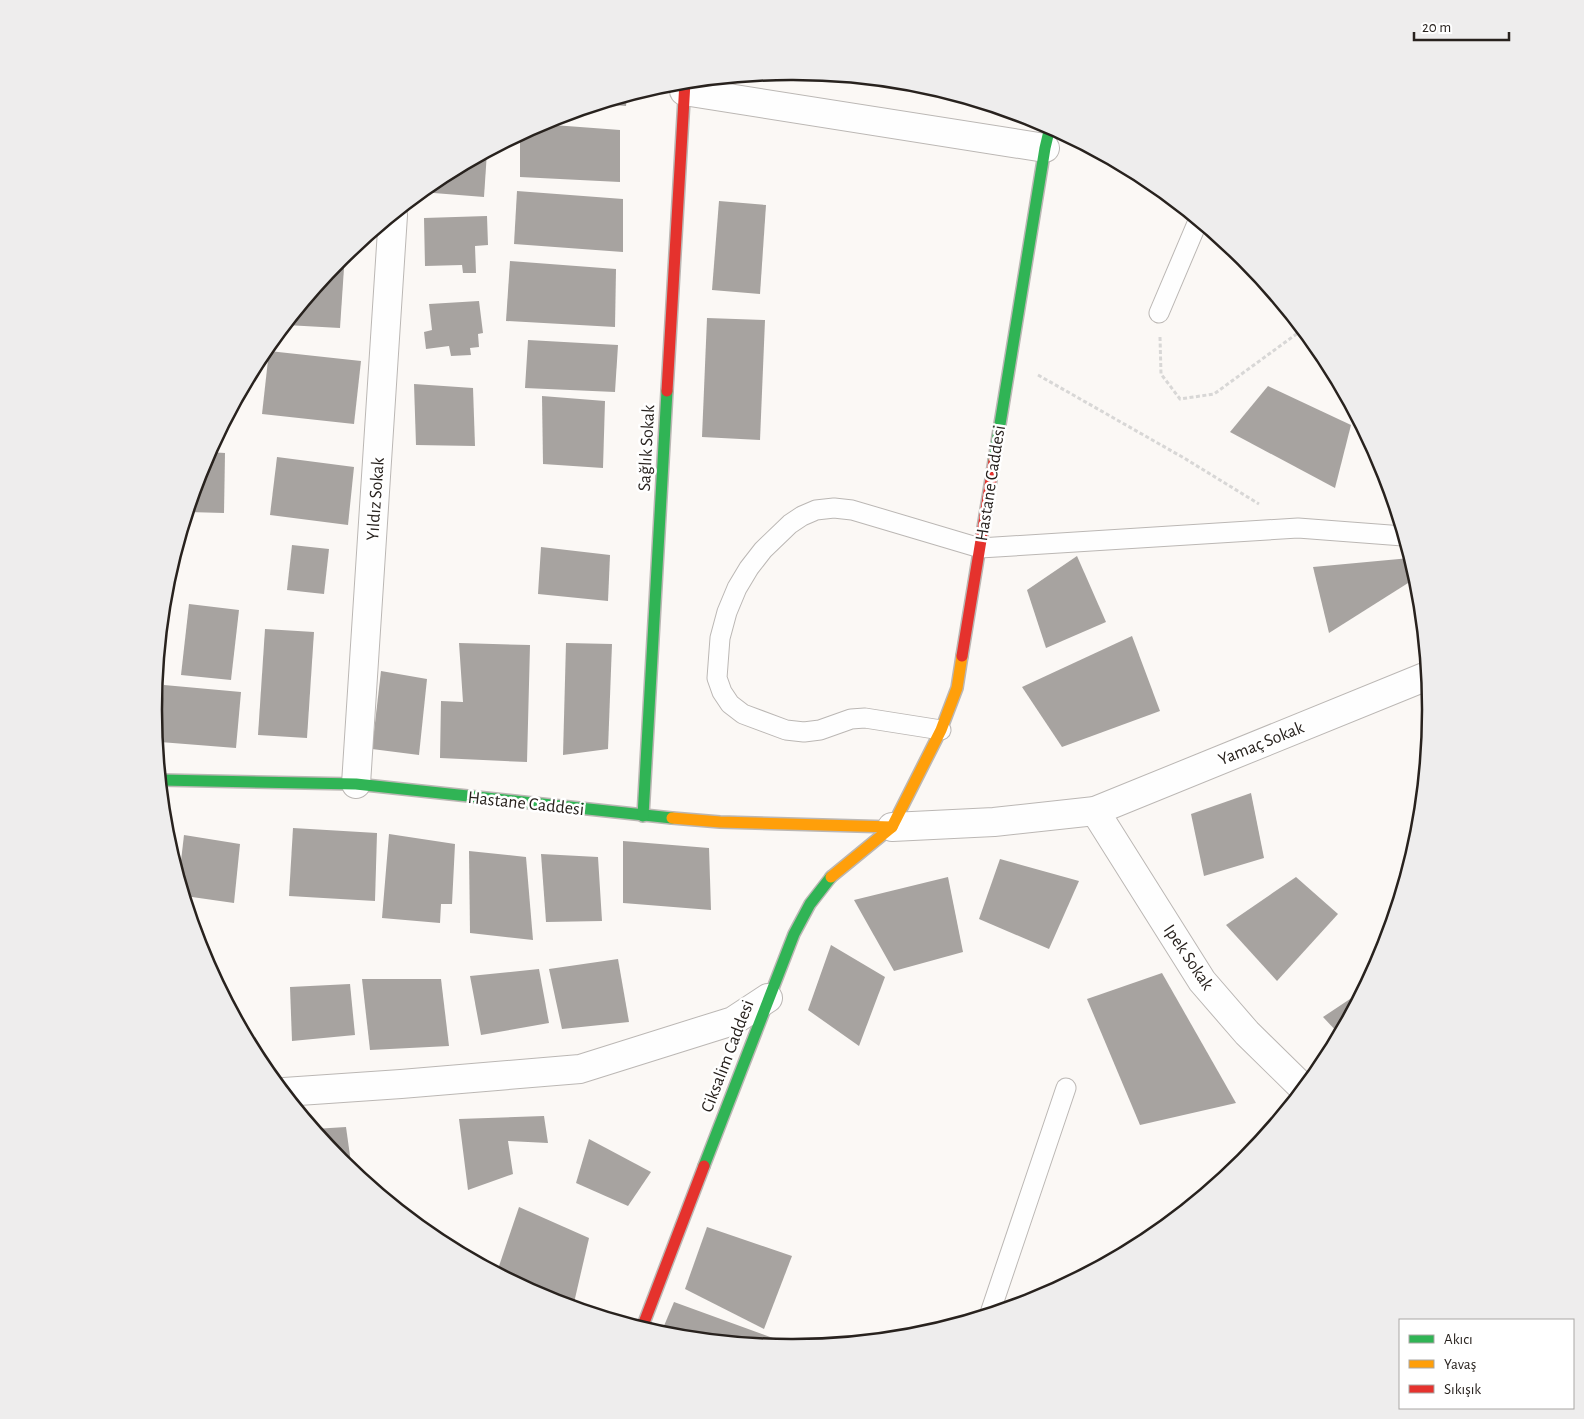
<svg xmlns="http://www.w3.org/2000/svg" width="1584" height="1419" viewBox="0 0 1584 1419" font-family="'Alegreya Sans',sans-serif">
	<style>
		.building { fill: #a7a3a0 }
		.lines { fill: none; stroke-linecap: round; stroke-linejoin: round }
		.lane-casing { stroke: #bbb7b4; stroke-width: 21 }
		.street-casing { stroke: #bbb7b4; stroke-width: 30 }
		.fast-casing { stroke: #bbb7b4; stroke-width: 14 }
		.slow-casing { stroke: #bbb7b4; stroke-width: 14 }
		.jam-casing { stroke: #bbb7b4; stroke-width: 14 }
		.path { stroke: #d8d7d6; stroke-width: 3; stroke-dasharray: 4 2.5; stroke-linecap: butt }
		.lane { stroke: #fefefe; stroke-width: 19 }
		.street { stroke: #fefefe; stroke-width: 28 }
		.fast { stroke: #30b455; stroke-width: 11 }
		.slow { stroke: #ff9f0a; stroke-width: 11 }
		.jam { stroke: #e5322d; stroke-width: 11 }
		.labels { text-anchor: middle; stroke-width: 5; stroke-linejoin: round; paint-order: stroke }
		.street-label { font-size: 18px; fill: #28221e; stroke: #fff }
		.rim { fill: none; stroke: #28221e; stroke-width: 2.5 }
	</style>
	<rect width="100%" height="100%" fill="#fbf8f5"/>
	<g class="building">
		<path d="M 627,96 L 626,106 L 599,104 Z"/>
		<path d="M 540,124 L 620,130 L 620,182 L 520,177 L 520,135 Z"/>
		<path d="M 487,152 L 484,197 L 421,192 L 438,179 Z"/>
		<path d="M 517,191 L 623,199 L 623,252 L 514,244 Z"/>
		<path d="M 719,201 L 766,205 L 760,294 L 712,290 Z"/>
		<path d="M 487,216 L 488,245 L 475,246 L 476,273 L 463,273 L 462,265 L 425,266 L 424,218 Z"/>
		<path d="M 510,261 L 616,269 L 615,327 L 506,321 Z"/>
		<path d="M 334,267 L 344,268 L 340,328 L 286,325 Z"/>
		<path d="M 479,301 L 483,333 L 478,334 L 479,347 L 470,348 L 471,355 L 451,356 L 449,346 L 426,349 L 424,332 L 432,330 L 429,304 Z"/>
		<path d="M 707,318 L 765,320 L 760,440 L 702,437 Z"/>
		<path d="M 528,340 L 618,345 L 615,392 L 525,388 Z"/>
		<path d="M 269,351 L 361,361 L 354,424 L 262,414 Z"/>
		<path d="M 414,384 L 473,388 L 475,446 L 416,445 Z"/>
		<path d="M 1268,386 L 1351,425 L 1335,488 L 1230,432 Z"/>
		<path d="M 542,396 L 605,401 L 603,468 L 543,464 Z"/>
		<path d="M 209,452 L 225,453 L 224,513 L 188,512 L 202,465 Z"/>
		<path d="M 277,457 L 354,467 L 348,525 L 270,515 Z"/>
		<path d="M 292,545 L 329,549 L 324,594 L 287,590 Z"/>
		<path d="M 541,547 L 610,555 L 608,601 L 538,594 Z"/>
		<path d="M 1077,556 L 1106,622 L 1046,648 L 1027,590 Z"/>
		<path d="M 1410,558 L 1416,578 L 1329,633 L 1313,567 Z"/>
		<path d="M 189,604 L 239,610 L 231,680 L 181,675 Z"/>
		<path d="M 265,629 L 314,632 L 307,738 L 258,735 Z"/>
		<path d="M 1132,636 L 1160,711 L 1062,747 L 1022,687 Z"/>
		<path d="M 459,643 L 530,645 L 527,762 L 440,758 L 441,701 L 463,702 Z"/>
		<path d="M 566,643 L 612,644 L 608,749 L 563,755 Z"/>
		<path d="M 381,671 L 427,679 L 419,755 L 372,749 Z"/>
		<path d="M 164,685 L 241,692 L 236,748 L 160,742 Z"/>
		<path d="M 1251,793 L 1264,858 L 1204,876 L 1191,814 Z"/>
		<path d="M 293,828 L 377,833 L 375,901 L 289,896 Z"/>
		<path d="M 389,834 L 455,844 L 452,904 L 441,904 L 440,923 L 382,918 Z"/>
		<path d="M 184,835 L 240,844 L 234,903 L 185,896 L 179,878 Z"/>
		<path d="M 623,841 L 709,848 L 711,910 L 623,903 Z"/>
		<path d="M 469,851 L 526,857 L 533,940 L 470,933 Z"/>
		<path d="M 541,854 L 598,857 L 602,921 L 546,922 Z"/>
		<path d="M 1000,859 L 1079,881 L 1049,949 L 979,919 Z"/>
		<path d="M 948,877 L 963,952 L 894,971 L 854,900 Z"/>
		<path d="M 1296,877 L 1338,914 L 1277,981 L 1226,925 Z"/>
		<path d="M 831,945 L 885,977 L 859,1046 L 808,1010 Z"/>
		<path d="M 618,959 L 629,1022 L 562,1029 L 549,969 Z"/>
		<path d="M 539,969 L 549,1023 L 481,1035 L 470,976 Z"/>
		<path d="M 1162,973 L 1236,1103 L 1140,1125 L 1087,999 Z"/>
		<path d="M 362,979 L 441,979 L 449,1046 L 370,1050 Z"/>
		<path d="M 350,984 L 355,1035 L 292,1041 L 290,987 Z"/>
		<path d="M 1362,991 L 1339,1034 L 1323,1017 Z"/>
		<path d="M 544,1116 L 548,1143 L 508,1141 L 513,1174 L 468,1190 L 459,1119 Z"/>
		<path d="M 346,1127 L 352,1170 L 340,1161 L 314,1129 Z"/>
		<path d="M 589,1139 L 651,1172 L 628,1206 L 576,1183 Z"/>
		<path d="M 519,1207 L 589,1238 L 573,1307 L 547,1299 L 497,1272 Z"/>
		<path d="M 707,1227 L 792,1256 L 764,1329 L 685,1289 Z"/>
		<path d="M 674,1302 L 781,1341 L 778,1346 L 667,1335 L 661,1333 Z"/>
	</g>
	<g class="lines">
		<defs>
			<g id="lane">
				<path d="M 1159,313 L 1198,221"/>
				<path d="M 941,730 L 865,718 L 851,719 L 820,730 L 804,732 L 786,730 L 743,714 L 730,704 L 722,692 L 717,678 L 720,638 L 727,612 L 737,588 L 749,568 L 763,550 L 790,524 L 802,516 L 816,510 L 834,508 L 852,510 L 980,548 L 1298,528 L 1403,536"/>
				<path d="M 990,1313 L 1066,1088"/>
			</g>
			<g id="street">
				<path d="M 684,91 L 1045,148"/>
				<path d="M 356,784 L 393,215"/>
				<path d="M 1095,811 L 1202,981 L 1247,1033 L 1303,1088"/>
				<path d="M 892,827 L 994,822 L 1095,811 L 1427,676"/>
				<path d="M 284,1092 L 401,1084 L 580,1069 L 733,1021 L 768,998"/>
			</g>
			<g id="fast">
				<path d="M 994,461 L 1045,148 L 1050,127"/>
				<path d="M 161,780 L 356,784 L 672,818"/>
				<path d="M 643,816 L 667,391"/>
				<path d="M 704,1166 L 794,934 L 810,904 L 831,877"/>
			</g>
			<g id="slow">
				<path d="M 672,818 L 720,822 L 892,827"/>
				<path d="M 831,877 L 892,827 L 941,730 L 957,688 L 962,656"/>
			</g>
			<g id="jam">
				<path d="M 667,391 L 685,82"/>
				<path d="M 962,656 L 994,461"/>
				<path d="M 642,1328 L 704,1166"/>
			</g>
		</defs>
		<use href="#lane" class="lane-casing"/>
		<use href="#street" class="street-casing"/>
		<use href="#fast" class="fast-casing"/>
		<use href="#slow" class="slow-casing"/>
		<use href="#jam" class="jam-casing"/>
		<g class="path">
			<path d="M 1160,337 L 1161,374 L 1180,399 L 1214,394 L 1302,330"/>
			<path d="M 1038,375 L 1184,458 L 1259,504"/>
		</g>
		<use href="#lane" class="lane"/>
		<use href="#street" class="street"/>
		<use href="#fast" class="fast"/>
		<use href="#slow" class="slow"/>
		<use href="#jam" class="jam"/>
	</g>
	<g class="labels">
		<g class="street-label">
			<text transform="translate(646 448) rotate(-87)" y="6">Sağlık Sokak</text>
			<text transform="translate(990 483) rotate(-81)" y="6">Hastane Caddesi</text>
			<text transform="translate(375 499) rotate(-86)" y="6">Yıldız Sokak</text>
			<text transform="translate(1261 743) rotate(-22)" y="6">Yamaç Sokak</text>
			<text transform="translate(526 803) rotate(6)" y="6">Hastane Caddesi</text>
			<text transform="translate(1189 957) rotate(56)" y="6">Ipek Sokak</text>
			<text transform="translate(727 1056) rotate(-69)" y="6">Ciksalim Caddesi</text>
		</g>
	</g>
	<path d="M0 0H1584V1419H0ZM791 80H793A629 629 0 0 1 1422 709V710A629 629 0 0 1 793 1339H791A629 629 0 0 1 162 710V709A629 629 0 0 1 791 80Z" fill="#eeeded" fill-rule="evenodd"/>
	<path class="rim" d="M791 80H793A629 629 0 0 1 1422 709V710A629 629 0 0 1 793 1339H791A629 629 0 0 1 162 710V709A629 629 0 0 1 791 80Z"/>
	<rect x="1399" y="1319" width="175" height="90" fill="#ffffff" stroke="#a9a7a5"/>
	<rect x="1409" y="1335" width="25" height="8" fill="#30b455" stroke="#a9a7a5"/>
	<text x="1444" y="1344" font-size="15" fill="#28221e">Akıcı</text>
	<rect x="1409" y="1360" width="25" height="8" fill="#ff9f0a" stroke="#a9a7a5"/>
	<text x="1444" y="1369" font-size="15" fill="#28221e">Yavaş</text>
	<rect x="1409" y="1385" width="25" height="8" fill="#e5322d" stroke="#a9a7a5"/>
	<text x="1444" y="1394" font-size="15" fill="#28221e">Sıkışık</text>
	<path d="M1414 32v8h95v-8" fill="none" stroke="#28221e" stroke-width="2.5"/>
	<text x="1422" y="32" font-size="15" fill="#28221e" stroke="#ffffff" stroke-width="4" paint-order="stroke">20 m</text>
</svg>
